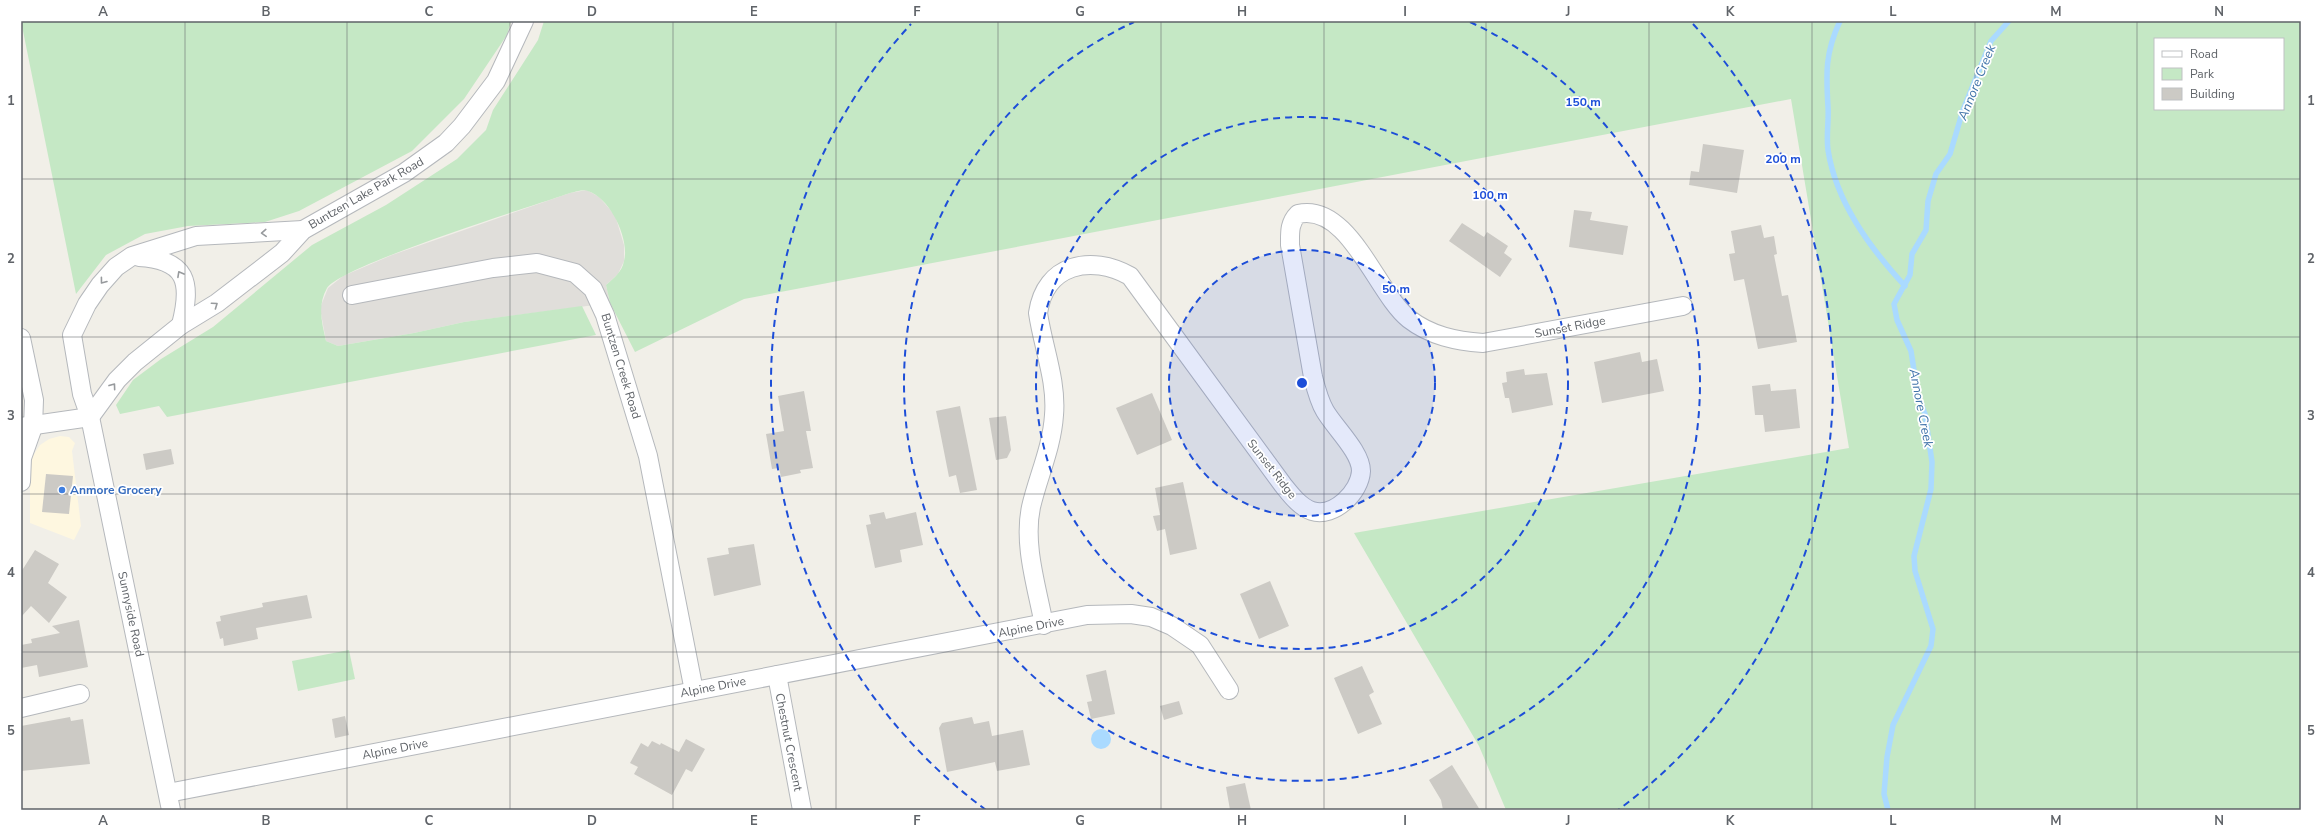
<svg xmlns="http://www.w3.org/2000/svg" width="2322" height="831" viewBox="0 0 2322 831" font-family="'Nunito Sans',sans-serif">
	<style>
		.commercial { fill: #fef7e0 }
		.industrial { fill: #e0deda }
		.green { fill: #c5e8c5; fill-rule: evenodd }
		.water { fill: #aadaff }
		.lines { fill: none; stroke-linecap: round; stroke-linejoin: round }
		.stream { stroke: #aadaff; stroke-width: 5.5 }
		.building { fill: #cccac5 }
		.minor-casing { stroke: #b5b8bc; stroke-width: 20 }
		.minor { stroke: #fff; stroke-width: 18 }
		.oneway { stroke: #979a9d }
		.grid { fill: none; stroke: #5f6368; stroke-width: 1; stroke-opacity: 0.55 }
		.ring { fill: none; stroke: #1d4ed8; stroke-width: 2; stroke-dasharray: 7 5 }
		.shop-dot { fill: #3f7fe0; stroke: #fff; stroke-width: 1.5 }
		.labels { text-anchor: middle; stroke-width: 3.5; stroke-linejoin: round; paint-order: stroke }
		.street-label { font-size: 12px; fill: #5f6368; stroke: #fff }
		.shop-label { font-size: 12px; font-weight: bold; fill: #366cbe; stroke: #fff; text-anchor: start }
		.water-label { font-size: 13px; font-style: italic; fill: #4174aa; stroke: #fff }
		.centre { fill: #1d4ed8; stroke: #fff; stroke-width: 2 }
		.ring-label { font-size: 12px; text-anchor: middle; font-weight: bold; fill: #1d4ed8; stroke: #fff; stroke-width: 3.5; stroke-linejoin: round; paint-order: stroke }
		.neatline { fill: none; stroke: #5f6368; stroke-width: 1.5 }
		.grid-label { font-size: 13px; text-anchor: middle; font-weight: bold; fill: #5f6368 }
	</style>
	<rect width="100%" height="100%" fill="#f1efe8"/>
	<path class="commercial" d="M 60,436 L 69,437 L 75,443 L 72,451 L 81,526 L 74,540 L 30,523 L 30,460 L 40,445 L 49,439 Z"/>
	<path class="industrial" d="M 587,190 L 599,197 L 615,215 L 624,245 L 624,261 L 618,274 L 606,285 L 610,303 L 464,322 L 414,333 L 338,346 L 326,341 L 320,308 L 328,288 L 343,276 L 392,255 L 570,193 Z"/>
	<g class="green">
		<path d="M 21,21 L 511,21 L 507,35 L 464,99 L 412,151 L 299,211 L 265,222 L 188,226 L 145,234 L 106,255 L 76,294 Z"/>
		<path d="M 544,21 L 2301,21 L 2301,810 L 1506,810 L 1479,746 L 1354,533 L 1849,448 L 1791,99 L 744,299 L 635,352 L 610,303 L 606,285 C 614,278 622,272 624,261 C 630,239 610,198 588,191 C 584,189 575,192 570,193 C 533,206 342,265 327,288 C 317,306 322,323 326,341 L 338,346 L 414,333 L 464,322 L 582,306 L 596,335 L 167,417 L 159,406 L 120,414 L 116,405 L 133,380 L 161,359 L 213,327 L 312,245 L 386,205 L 457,159 L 486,130 L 493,110 L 538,40 ZM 2155,39 L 2283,39 L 2283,109 L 2155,109 Z"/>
		<path d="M 349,650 L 355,679 L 298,691 L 292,661 Z"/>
	</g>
	<circle class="water" cx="1101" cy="739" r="10"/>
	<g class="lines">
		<g class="stream">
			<path d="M 1840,21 C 1825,53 1826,73 1828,107 C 1829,121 1826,136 1828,150 C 1836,202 1870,248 1905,286"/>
			<path d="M 1888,810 L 1884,794 L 1887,757 L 1893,725 L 1931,646 L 1933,629 L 1915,571 L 1914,556 L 1931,489 L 1932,462 L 1925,414 L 1918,396 L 1911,351 L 1897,320 L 1894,304 L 1910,275 L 1912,254 L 1926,230 L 1928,201 L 1936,174 L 1950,154 L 1963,110 L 1991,41 L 2009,21"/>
		</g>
	</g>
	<g class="building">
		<path d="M 1703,144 L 1744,150 L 1737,193 L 1689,185 L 1691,171 L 1699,172 Z"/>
		<path d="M 1574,210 L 1592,212 L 1590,220 L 1628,226 L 1623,255 L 1569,247 Z"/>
		<path d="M 1462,223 L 1484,237 L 1487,232 L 1508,246 L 1504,253 L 1512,259 L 1500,277 L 1449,241 Z"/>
		<path d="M 1761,225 L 1764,238 L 1774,236 L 1777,254 L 1774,255 L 1782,296 L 1788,295 L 1797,342 L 1758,349 L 1744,279 L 1734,281 L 1729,254 L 1735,253 L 1731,231 Z"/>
		<path d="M 1640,352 L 1642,362 L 1657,359 L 1664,391 L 1602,403 L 1594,362 Z"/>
		<path d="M 1524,369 L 1525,375 L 1547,373 L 1553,405 L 1512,413 L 1509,398 L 1505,398 L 1502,383 L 1507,382 L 1506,372 Z"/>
		<path d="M 1770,384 L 1771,391 L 1796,389 L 1800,428 L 1765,432 L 1763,415 L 1755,415 L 1752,386 Z"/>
		<path d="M 804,391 L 811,431 L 806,431 L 813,468 L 800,470 L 801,473 L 781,477 L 779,468 L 772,469 L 766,434 L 784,431 L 778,396 Z"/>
		<path d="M 1152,393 L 1172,440 L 1137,455 L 1116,408 Z"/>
		<path d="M 960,406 L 977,490 L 960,493 L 956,475 L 949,477 L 936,411 Z"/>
		<path d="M 1006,416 L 1011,450 L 1007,458 L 996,460 L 989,418 Z"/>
		<path d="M 171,449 L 174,464 L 146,470 L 143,454 Z"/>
		<path d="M 46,474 L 73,476 L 69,514 L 42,512 Z"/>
		<path d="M 1183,482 L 1197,549 L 1170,555 L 1165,529 L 1157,531 L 1153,516 L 1160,515 L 1155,488 Z"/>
		<path d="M 884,512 L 886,519 L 916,512 L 923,545 L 900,550 L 902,562 L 875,568 L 866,525 L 871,524 L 869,515 Z"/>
		<path d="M 754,544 L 761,585 L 714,596 L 707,558 L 729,554 L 728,548 Z"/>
		<path d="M 35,550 L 59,564 L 48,583 L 67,597 L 49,623 L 31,606 L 21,617 L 21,572 Z"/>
		<path d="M 1270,581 L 1289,626 L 1259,639 L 1240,594 Z"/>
		<path d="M 307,595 L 312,618 L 256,628 L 258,639 L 224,646 L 223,638 L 220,639 L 216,622 L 221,621 L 220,616 L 263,607 L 262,603 Z"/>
		<path d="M 79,620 L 88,667 L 39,677 L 37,665 L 21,668 L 21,645 L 32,643 L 31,639 L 60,633 L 52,626 Z"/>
		<path d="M 1362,666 L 1374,692 L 1369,695 L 1382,724 L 1358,734 L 1334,678 Z"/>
		<path d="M 1106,670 L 1115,714 L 1091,719 L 1087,702 L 1092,701 L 1086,675 Z"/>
		<path d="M 1179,701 L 1183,714 L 1164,720 L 1160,706 Z"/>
		<path d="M 345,716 L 349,735 L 335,738 L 332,719 Z"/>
		<path d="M 70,717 L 71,721 L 83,719 L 90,764 L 21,771 L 21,726 Z"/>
		<path d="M 972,717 L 974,724 L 989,721 L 992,736 L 1023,730 L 1030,765 L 997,771 L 995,762 L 947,772 L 939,728 L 942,723 Z"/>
		<path d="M 686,739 L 705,749 L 692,772 L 686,769 L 672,795 L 634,774 L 638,767 L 630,763 L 641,743 L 648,747 L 652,741 L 660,745 L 661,743 L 679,752 Z"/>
		<path d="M 1452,765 L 1480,810 L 1443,810 L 1441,800 L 1429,780 Z"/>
		<path d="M 1245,783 L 1251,810 L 1230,810 L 1226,787 Z"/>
	</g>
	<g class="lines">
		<defs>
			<g id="minor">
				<path d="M 139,257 C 187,260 192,282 181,325"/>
				<path d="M 352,295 L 493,268 L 537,263 L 575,273 L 593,289 L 605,315 L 648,456 L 694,691"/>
				<path d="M 21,338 L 34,400 L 33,427 L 22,458 L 21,482"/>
				<path d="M 21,427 L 90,417 L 117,380 L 135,362 L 181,325 L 217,303 L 282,253 L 303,230 L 404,173 L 446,143 L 462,126 L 496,81 L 524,21"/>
				<path d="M 1044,625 C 1037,587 1023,545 1031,507 C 1038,477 1052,447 1054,415 C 1057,381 1043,347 1038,313 C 1045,264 1091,254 1130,276 L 1283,485 C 1291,495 1300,507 1312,511 C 1334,518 1360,492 1361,471 C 1361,452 1335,428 1325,411 C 1319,401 1316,389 1313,377 L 1290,245 C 1290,233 1289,223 1298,214 C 1349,202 1377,294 1409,319 C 1431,336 1456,341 1483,343 L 1683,306"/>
				<path d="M 777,675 L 802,810"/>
				<path d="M 21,708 L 80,694"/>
				<path d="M 168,793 L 1087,615 L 1131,614 L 1151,617 L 1172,626 L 1200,645 L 1229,690"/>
				<path d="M 171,810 L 90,417 L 82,394 L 72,335 L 87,304 L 100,285 L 116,267 L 132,256 L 196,236 L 303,230"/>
			</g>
		</defs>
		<use href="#minor" class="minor-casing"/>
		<use href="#minor" class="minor"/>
	</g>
	<defs><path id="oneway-chevron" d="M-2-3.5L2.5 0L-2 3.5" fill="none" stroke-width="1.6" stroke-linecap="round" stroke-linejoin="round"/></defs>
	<g class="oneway">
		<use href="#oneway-chevron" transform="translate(264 233) rotate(177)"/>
		<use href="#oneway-chevron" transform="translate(180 274) rotate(-119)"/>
		<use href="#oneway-chevron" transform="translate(103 281) rotate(127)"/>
		<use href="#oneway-chevron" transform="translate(215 305) rotate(-35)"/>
		<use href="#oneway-chevron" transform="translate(113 386) rotate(-54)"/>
	</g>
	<path class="grid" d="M 185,21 L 185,810M 347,21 L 347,810M 510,21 L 510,810M 673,21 L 673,810M 836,21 L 836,810M 998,21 L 998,810M 1161,21 L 1161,810M 1324,21 L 1324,810M 1486,21 L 1486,810M 1649,21 L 1649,810M 1812,21 L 1812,810M 1975,21 L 1975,810M 2137,21 L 2137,810M 21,179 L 2301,179M 21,337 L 2301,337M 21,494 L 2301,494M 21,652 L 2301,652"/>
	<circle cx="1302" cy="383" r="133" fill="#1d4ed8" fill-opacity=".12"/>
	<g class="ring">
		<circle cx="1302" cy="383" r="133"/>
		<circle cx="1302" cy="383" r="266"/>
		<path d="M1470 22A398 398 0 1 1 1134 22"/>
		<path d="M986 810A531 531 0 0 1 911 24M1693 24A531 531 0 0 1 1618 810"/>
	</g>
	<circle class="shop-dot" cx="62" cy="490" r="4"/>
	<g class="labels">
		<g class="street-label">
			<text transform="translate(366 193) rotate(-30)" y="4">Buntzen Lake Park Road</text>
			<text transform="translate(1570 327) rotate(-11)" y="4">Sunset Ridge</text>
			<text transform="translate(621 366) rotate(73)" y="4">Buntzen Creek Road</text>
			<text transform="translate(1272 469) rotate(52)" y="4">Sunset Ridge</text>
			<text transform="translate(131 614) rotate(78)" y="4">Sunnyside Road</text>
			<text transform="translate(1031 627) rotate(-11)" y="4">Alpine Drive</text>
			<text transform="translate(713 687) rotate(-11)" y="4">Alpine Drive</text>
			<text transform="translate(789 742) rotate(79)" y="4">Chestnut Crescent</text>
			<text transform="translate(395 749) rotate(-11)" y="4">Alpine Drive</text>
		</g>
		<g class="shop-label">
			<text x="70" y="494">Anmore Grocery</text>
		</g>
		<g class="water-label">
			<text transform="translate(1976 82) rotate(-68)" y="5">Annore Creek</text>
			<text transform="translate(1922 408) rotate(79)" y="5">Annore Creek</text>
		</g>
	</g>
	<circle cx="1302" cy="383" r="6" class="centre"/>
	<g class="ring-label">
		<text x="1583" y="106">150 m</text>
		<text x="1783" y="163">200 m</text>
		<text x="1490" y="199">100 m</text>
		<text x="1396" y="293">50 m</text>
	</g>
	<rect width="2322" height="831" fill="none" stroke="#ffffff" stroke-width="44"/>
	<rect x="2154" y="38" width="130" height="72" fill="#ffffff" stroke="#bfc1c3"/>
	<rect x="2162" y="51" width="20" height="6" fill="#ffffff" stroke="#bfc1c3"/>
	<text x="2190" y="58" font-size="12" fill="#5f6368">Road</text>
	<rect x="2162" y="68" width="20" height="12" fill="#c5e8c5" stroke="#bfc1c3"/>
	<text x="2190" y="78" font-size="12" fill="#5f6368">Park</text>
	<rect x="2162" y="88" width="20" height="12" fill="#cccac5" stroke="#bfc1c3"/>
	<text x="2190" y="98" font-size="12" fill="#5f6368">Building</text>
	<rect x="22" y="22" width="2278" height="787" class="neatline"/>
	<g class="grid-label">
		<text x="103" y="16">A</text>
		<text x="266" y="16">B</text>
		<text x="429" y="16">C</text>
		<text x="592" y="16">D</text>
		<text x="754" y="16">E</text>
		<text x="917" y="16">F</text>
		<text x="1080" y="16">G</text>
		<text x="1242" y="16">H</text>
		<text x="1405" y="16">I</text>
		<text x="1568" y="16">J</text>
		<text x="1730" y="16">K</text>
		<text x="1893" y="16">L</text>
		<text x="2056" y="16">M</text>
		<text x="2219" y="16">N</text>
		<text x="11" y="105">1</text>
		<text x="2311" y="105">1</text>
		<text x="11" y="263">2</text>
		<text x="2311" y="263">2</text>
		<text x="11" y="420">3</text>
		<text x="2311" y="420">3</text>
		<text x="11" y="577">4</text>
		<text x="2311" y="577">4</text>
		<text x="11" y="735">5</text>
		<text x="2311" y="735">5</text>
		<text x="103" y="825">A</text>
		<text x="266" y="825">B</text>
		<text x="429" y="825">C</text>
		<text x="592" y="825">D</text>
		<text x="754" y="825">E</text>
		<text x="917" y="825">F</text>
		<text x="1080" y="825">G</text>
		<text x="1242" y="825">H</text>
		<text x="1405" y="825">I</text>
		<text x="1568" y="825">J</text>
		<text x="1730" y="825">K</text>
		<text x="1893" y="825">L</text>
		<text x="2056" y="825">M</text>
		<text x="2219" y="825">N</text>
	</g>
</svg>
